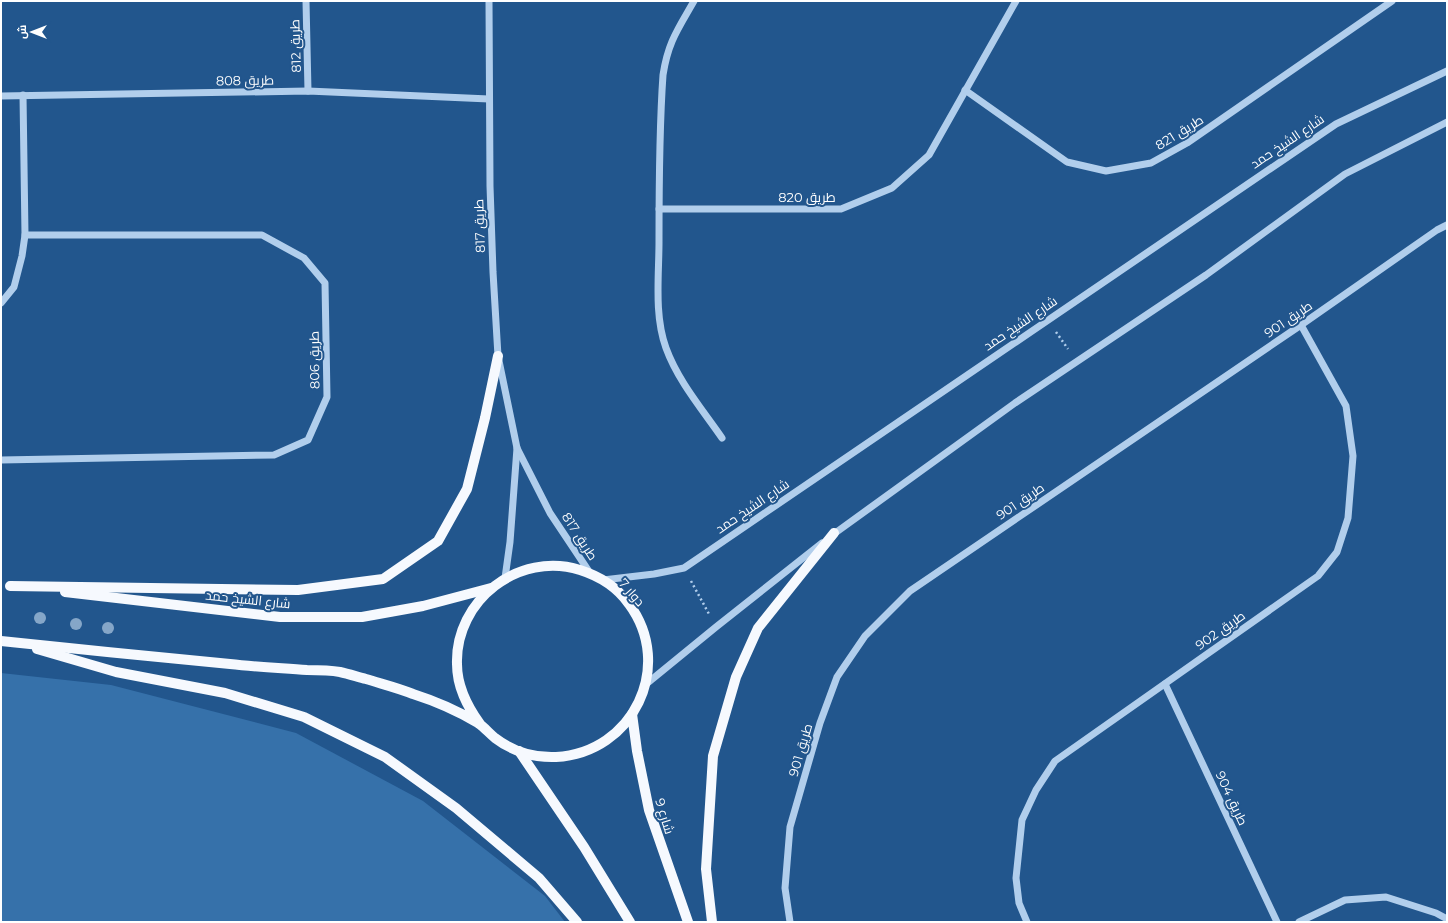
<svg xmlns="http://www.w3.org/2000/svg" width="1448" height="923" viewBox="0 0 1448 923" font-family="Montserrat,Cairo,sans-serif">
	<style>
		.green { fill: #3671aa }
		.lines { fill: none; stroke-linecap: round; stroke-linejoin: round }
		.path { stroke: #b1ceec; stroke-width: 2.5; stroke-dasharray: 2 3; stroke-linecap: butt }
		.minor { stroke: #b1ceec; stroke-width: 7 }
		.major { stroke: #f6f9fe; stroke-width: 10 }
		.tree { fill: #85a6c8 }
		.labels { text-anchor: middle; stroke-width: 4; stroke-linejoin: round; paint-order: stroke }
		.street-label { font-size: 13px; fill: #fff; stroke: #22568d }
	</style>
	<rect width="100%" height="100%" fill="#22568d"/>
	<path class="green" d="M 1,673 L 111,685 L 296,733 L 423,801 L 545,896 L 565,922 L 1,922 Z"/>
	<g class="lines">
		<g class="path">
			<path d="M 1056,332 L 1068,349"/>
			<path d="M 691,581 L 709,614"/>
		</g>
		<g class="minor">
			<path d="M 306,1 L 308,91"/>
			<path d="M 489,1 L 490,186 L 493,272 L 498,356 L 517,448 L 550,513 L 590,573"/>
			<path d="M 694,1 C 678,29 668,42 663,75 C 659,131 659,187 659,242 C 659,276 654,315 666,348 C 678,381 702,409 722,438"/>
			<path d="M 965,90 L 1067,162 L 1106,171 L 1151,163 L 1187,143 L 1392,1"/>
			<path d="M 1,96 L 308,91 L 489,99"/>
			<path d="M 659,209 L 841,209 L 892,188 L 929,155 L 1016,1"/>
			<path d="M 1,303 L 14,287 L 22,256 L 25,235 L 23,95"/>
			<path d="M 1,460 L 274,455 L 308,440 L 327,397 L 325,283 L 304,258 L 262,235 L 25,235"/>
			<path d="M 831,536 L 1015,403 L 1206,275 L 1345,174 L 1447,122"/>
			<path d="M 505,578 L 510,542 L 517,448"/>
			<path d="M 603,580 L 654,574 L 684,568 L 1336,124 L 1447,71"/>
			<path d="M 1165,684 L 1277,922"/>
			<path d="M 645,685 L 716,627 L 822,543"/>
			<path d="M 790,922 L 785,888 L 790,827 L 820,723 L 837,677 L 865,636 L 910,591 L 1301,325 L 1437,230 L 1447,225"/>
			<path d="M 1027,922 L 1019,903 L 1016,878 L 1022,820 L 1036,790 L 1055,761 L 1318,576 L 1337,552 L 1348,518 L 1353,456 L 1346,406 L 1301,325"/>
			<path d="M 1299,922 L 1345,900 L 1386,897 L 1436,913 L 1447,919"/>
		</g>
		<g class="major">
			<path d="M 10,586 L 298,590 L 383,579 L 438,541 L 467,489 L 485,418 L 498,356"/>
			<path d="M 65,592 L 280,617 L 362,617 L 423,606 L 491,588"/>
			<path d="M 1,641 C 77,649 154,657 230,664 C 256,667 281,668 307,670 C 318,670 329,670 340,672 C 349,674 358,677 366,679 C 382,684 398,688 413,694 C 435,701 458,711 478,723 C 484,727 489,733 495,738 C 512,751 534,758 556,757 C 633,753 675,666 629,604 C 617,587 599,576 580,570 C 519,551 455,600 457,664 C 457,687 467,706 480,724"/>
			<path d="M 37,649 L 116,672 L 225,693 L 304,717 L 385,757 L 456,808 L 539,878 L 577,922"/>
			<path d="M 632,714 L 637,751 L 649,810 L 688,922"/>
			<path d="M 519,751 L 584,847 L 630,922"/>
			<path d="M 712,922 L 706,869 L 713,756 L 736,677 L 758,628 L 834,533"/>
		</g>
	</g>
	<g class="tree">
		<circle cx="40" cy="618" r="6"/>
		<circle cx="76" cy="624" r="6"/>
		<circle cx="108" cy="628" r="6"/>
	</g>
	<g class="labels">
		<g class="street-label">
			<text transform="translate(295 46) rotate(-92)" y="5">طريق 812</text>
			<text transform="translate(245 80) rotate(-1)" y="5">طريق 808</text>
			<text transform="translate(1179 132) rotate(-32)" y="5">طريق 821</text>
			<text transform="translate(1287 141) rotate(-34)" y="5">شارع الشيخ حمد</text>
			<text x="807" y="202">طريق 820</text>
			<text transform="translate(479 226) rotate(-92)" y="5">طريق 817</text>
			<text transform="translate(1288 319) rotate(-34)" y="5">طريق 901</text>
			<text transform="translate(1020 323) rotate(-34)" y="5">شارع الشيخ حمد</text>
			<text transform="translate(314 360) rotate(-91)" y="5">طريق 806</text>
			<text transform="translate(1020 501) rotate(-34)" y="5">طريق 901</text>
			<text transform="translate(752 506) rotate(-34)" y="5">شارع الشيخ حمد</text>
			<text transform="translate(580 536) rotate(57)" y="5">طريق 817</text>
			<text transform="translate(632 592) rotate(49)" y="5">دوار 7</text>
			<text transform="translate(248 599) rotate(6)" y="5">شارع الشيخ حمد</text>
			<text transform="translate(1220 630) rotate(-35)" y="5">طريق 902</text>
			<text transform="translate(800 750) rotate(-74)" y="5">طريق 901</text>
			<text transform="translate(1232 798) rotate(65)" y="5">طريق 904</text>
			<text transform="translate(665 816) rotate(73)" y="5">شارع 9</text>
		</g>
	</g>
	<rect width="1448" height="923" fill="none" stroke="#ffffff" stroke-width="4"/>
	<g transform="translate(32 32) rotate(270)" stroke="#22568d" stroke-width="3" paint-order="stroke">
	<path d="M0-3L7 15L0 10L-7 15Z" fill="#ffffff"/>
	<text y="-6" font-size="11" font-weight="bold" text-anchor="middle" fill="#ffffff">ش</text>
	</g>
</svg>
